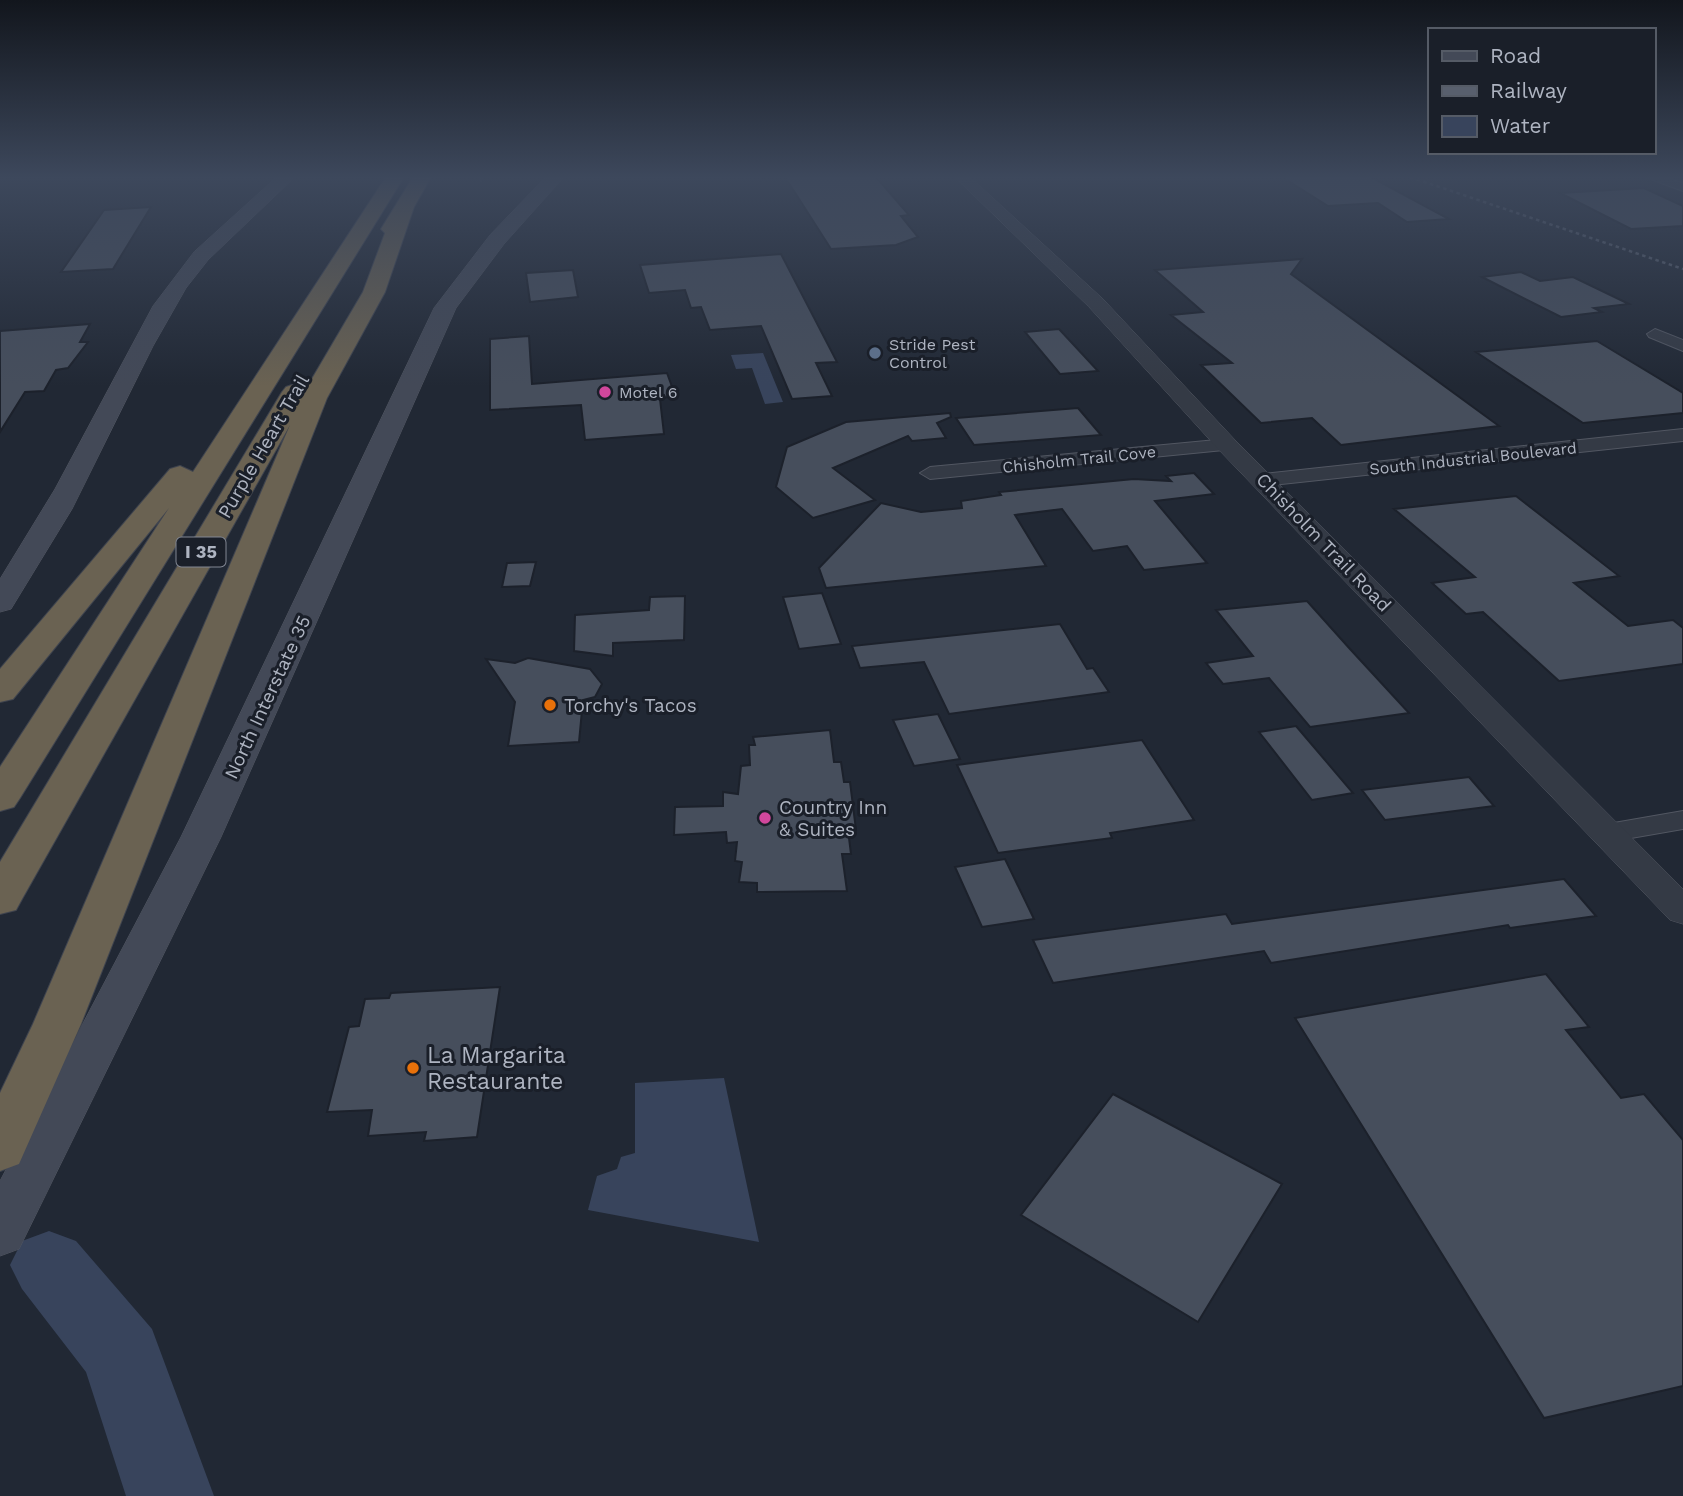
<svg xmlns="http://www.w3.org/2000/svg" width="1683" height="1496" viewBox="0 0 1683 1496" font-family="'Work Sans',sans-serif">
	<style>
		.water { fill: #38445c }
		.lines { fill: none; stroke-linecap: round; stroke-linejoin: round }
		.stream { fill: #38445c; fill-rule: evenodd }
		.river { fill: #38445c; fill-rule: evenodd }
		.building { fill: #464e5c; stroke: #1c212b; stroke-width: 2 }
		.minor-casing { stroke: #525762; stroke-width: 2 }
		.tertiary-casing { stroke: #525762; stroke-width: 1 }
		.secondary-casing { stroke: #525762; stroke-width: 1 }
		.motorway-casing { stroke: #3f444f; stroke-width: 2 }
		.minor { fill: #343a45; fill-rule: evenodd }
		.tertiary { fill: #343a45; fill-rule: evenodd }
		.secondary { fill: #434957; fill-rule: evenodd }
		.motorway { fill: #6a6252; fill-rule: evenodd }
		.rail { stroke: #585f6d; stroke-width: 2.5; stroke-dasharray: 3.5 3.5; stroke-linecap: butt }
		.service-dot { fill: #5c6f8a; stroke: #1a1f29; stroke-width: 2.5 }
		.hotel-dot { fill: #d1479c; stroke: #1a1f29; stroke-width: 2.5 }
		.food-dot { fill: #e8710a; stroke: #1a1f29; stroke-width: 2.5 }
		.labels { text-anchor: middle; stroke-width: 6; stroke-linejoin: round; paint-order: stroke }
		.far-poi-label { font-size: 16px; fill: #aeb4c1; stroke: #1a1f29; text-anchor: start }
		.far-street-label { font-size: 16px; fill: #aeb4c1; stroke: #1a1f29 }
		.shield { fill: #1a1f29; stroke: #828793; stroke-width: 2 }
		.shield-label { font-size: 18px; font-weight: bold; fill: #aeb4c1 }
		.street-label { font-size: 19px; fill: #aeb4c1; stroke: #1a1f29 }
		.poi-label { font-size: 19px; fill: #aeb4c1; stroke: #1a1f29; text-anchor: start }
		.near-poi-label { font-size: 23px; fill: #aeb4c1; stroke: #1a1f29; text-anchor: start }
	</style>
	<rect width="100%" height="100%" fill="#212834"/>
	<g class="water">
		<path d="M 763,353 L 783,402 L 765,404 L 752,368 L 736,369 L 731,355 Z"/>
		<path d="M 724,1078 L 759,1242 L 588,1210 L 597,1176 L 617,1169 L 621,1157 L 635,1153 L 635,1083 Z"/>
	</g>
	<g class="lines">
		<path class="stream" d="M 481,177 L 485,177 L 481,182 L 479,181 Z"/>
		<path class="river" d="M 49,1231 L 76,1241 L 152,1329 L 214,1496 L 126,1496 L 86,1372 L 22,1289 L 10,1265 L 22,1241 Z"/>
	</g>
	<g class="building">
		<path d="M 785,177 L 876,177 L 909,215 L 901,216 L 918,237 L 896,245 L 831,249 Z"/>
		<path d="M 1282,177 L 1371,177 L 1449,219 L 1407,222 L 1378,203 L 1328,206 Z"/>
		<path d="M 1644,188 L 1683,206 L 1683,226 L 1631,229 L 1560,193 Z"/>
		<path d="M 151,207 L 113,269 L 61,272 L 104,210 Z"/>
		<path d="M 781,254 L 837,362 L 816,363 L 832,396 L 792,399 L 761,326 L 710,330 L 701,307 L 691,308 L 685,290 L 649,293 L 640,265 Z"/>
		<path d="M 1302,259 L 1291,274 L 1499,426 L 1341,445 L 1312,418 L 1261,423 L 1201,365 L 1232,363 L 1171,315 L 1203,312 L 1155,270 Z"/>
		<path d="M 573,270 L 578,297 L 530,302 L 526,273 Z"/>
		<path d="M 1521,272 L 1540,281 L 1573,277 L 1629,304 L 1594,308 L 1602,312 L 1561,317 L 1482,277 Z"/>
		<path d="M 90,324 L 80,342 L 88,342 L 68,368 L 56,370 L 44,391 L 25,392 L 0,432 L 0,331 Z"/>
		<path d="M 1059,329 L 1098,371 L 1060,374 L 1025,332 Z"/>
		<path d="M 529,336 L 532,384 L 667,373 L 675,395 L 660,399 L 664,434 L 585,440 L 581,405 L 490,410 L 490,339 Z"/>
		<path d="M 1597,341 L 1683,393 L 1683,413 L 1583,423 L 1476,352 Z"/>
		<path d="M 1078,408 L 1101,435 L 974,445 L 956,418 Z"/>
		<path d="M 950,413 L 951,417 L 937,423 L 946,438 L 912,441 L 908,436 L 833,468 L 875,500 L 813,518 L 776,487 L 787,447 L 846,422 Z"/>
		<path d="M 1194,473 L 1214,494 L 1155,501 L 1207,563 L 1144,570 L 1127,546 L 1093,551 L 1062,509 L 1015,515 L 1046,566 L 826,588 L 819,568 L 881,503 L 921,512 L 962,508 L 961,501 L 1001,495 L 999,492 L 1134,479 L 1171,481 L 1166,476 Z"/>
		<path d="M 1516,496 L 1619,576 L 1574,583 L 1628,626 L 1673,620 L 1683,628 L 1683,664 L 1559,681 L 1483,612 L 1466,614 L 1432,583 L 1475,577 L 1394,509 Z"/>
		<path d="M 536,562 L 530,586 L 502,587 L 507,563 Z"/>
		<path d="M 822,593 L 841,644 L 799,649 L 783,597 Z"/>
		<path d="M 685,596 L 684,640 L 613,643 L 613,656 L 574,651 L 575,615 L 649,610 L 650,597 Z"/>
		<path d="M 1307,601 L 1350,649 L 1409,713 L 1310,727 L 1269,678 L 1223,684 L 1206,663 L 1253,656 L 1216,610 Z"/>
		<path d="M 1060,624 L 1087,669 L 1093,668 L 1109,692 L 949,714 L 924,662 L 860,668 L 852,646 Z"/>
		<path d="M 528,658 L 590,669 L 602,684 L 595,697 L 583,700 L 579,742 L 508,746 L 515,702 L 486,659 L 515,663 Z"/>
		<path d="M 938,714 L 960,759 L 914,766 L 893,720 Z"/>
		<path d="M 1296,726 L 1353,793 L 1312,800 L 1259,732 Z"/>
		<path d="M 830,730 L 834,762 L 841,762 L 844,782 L 850,782 L 856,830 L 848,830 L 851,854 L 842,854 L 847,891 L 757,892 L 757,883 L 739,882 L 742,862 L 735,861 L 737,842 L 727,843 L 726,832 L 674,835 L 675,807 L 723,806 L 723,792 L 738,794 L 741,766 L 750,765 L 749,745 L 755,745 L 753,737 Z"/>
		<path d="M 1142,740 L 1194,820 L 1110,833 L 1112,838 L 998,853 L 957,765 Z"/>
		<path d="M 1469,777 L 1494,806 L 1385,820 L 1362,790 Z"/>
		<path d="M 1005,859 L 1034,919 L 982,927 L 955,867 Z"/>
		<path d="M 1564,879 L 1596,916 L 1510,928 L 1508,925 L 1271,963 L 1264,951 L 1053,983 L 1033,940 L 1226,914 L 1232,924 Z"/>
		<path d="M 1546,974 L 1589,1027 L 1566,1030 L 1621,1098 L 1644,1094 L 1683,1140 L 1683,1386 L 1544,1418 L 1295,1018 Z"/>
		<path d="M 500,987 L 477,1137 L 424,1141 L 426,1132 L 368,1136 L 372,1110 L 327,1112 L 349,1027 L 359,1026 L 365,999 L 389,998 L 391,993 Z"/>
		<path d="M 1113,1094 L 1282,1184 L 1198,1322 L 1021,1215 Z"/>
	</g>
	<g class="lines">
		<defs>
			<g id="minor">
				<path d="M 1645,177 L 1662,177 L 1683,183 L 1683,191 Z"/>
				<path d="M 1655,329 L 1683,340 L 1683,351 L 1649,337 L 1647,334 Z"/>
				<path d="M 1683,429 L 1683,441 L 1263,486 L 1253,480 L 1263,474 Z"/>
				<path d="M 1227,439 L 1234,441 L 1236,445 L 1234,449 L 930,479 L 920,473 L 930,467 Z"/>
				<path d="M 1683,811 L 1683,829 L 1608,842 L 1598,839 L 1594,833 L 1598,827 L 1608,824 Z"/>
			</g>
			<path id="tertiary" d="M 955,177 L 970,177 L 1103,299 L 1235,440 L 1683,889 L 1683,924 L 1670,920 L 1219,450 L 1089,307 Z"/>
			<g id="secondary">
				<path d="M 277,177 L 295,177 L 208,260 L 186,288 L 153,346 L 72,509 L 11,609 L 0,612 L 0,579 L 55,489 L 153,306 L 194,252 Z"/>
				<path d="M 546,177 L 564,177 L 504,244 L 456,308 L 221,837 L 19,1249 L 0,1256 L 0,1181 L 181,837 L 434,308 L 490,235 Z"/>
			</g>
			<g id="motorway">
				<path d="M 386,177 L 404,177 L 20,798 L 14,807 L 0,811 L 0,767 L 169,508 L 13,699 L 0,702 L 0,669 L 170,469 L 180,466 L 193,472 Z"/>
				<path d="M 413,177 L 431,177 L 414,207 L 385,292 L 327,398 L 81,1024 L 19,1164 L 0,1171 L 0,1093 L 33,1024 L 290,425 L 22,899 L 16,910 L 0,914 L 0,862 L 282,392 L 286,387 L 295,384 L 306,389 L 363,292 L 385,233 L 381,229 Z"/>
			</g>
		</defs>
		<use href="#minor" class="minor-casing"/>
		<use href="#tertiary" class="tertiary-casing"/>
		<use href="#secondary" class="secondary-casing"/>
		<use href="#motorway" class="motorway-casing"/>
		<use href="#minor" class="minor"/>
		<use href="#tertiary" class="tertiary"/>
		<use href="#secondary" class="secondary"/>
		<use href="#motorway" class="motorway"/>
		<path class="rail" d="M 1410,177 L 1683,269"/>
	</g>
	<linearGradient id="sky" x2="0" y2="1"><stop stop-color="#12161d"/><stop offset="0.46" stop-color="#3d485c"/><stop offset="1" stop-color="#3d485c" stop-opacity="0"/></linearGradient>
	<rect width="1683" height="386" fill="url(#sky)"/>
	<circle class="service-dot" cx="875" cy="353" r="7"/>
	<g class="hotel-dot">
		<circle cx="605" cy="392" r="7"/>
		<circle cx="765" cy="818" r="7"/>
	</g>
	<g class="food-dot">
		<circle cx="550" cy="705" r="7"/>
		<circle cx="413" cy="1068" r="7"/>
	</g>
	<g class="labels">
		<g class="far-poi-label">
			<text x="889" y="350">Stride Pest<tspan x="889" dy="18">Control</tspan></text>
			<text x="619" y="398">Motel 6</text>
		</g>
		<g class="far-street-label">
			<text transform="translate(1473 458) rotate(-6)" y="6">South Industrial Boulevard</text>
			<text transform="translate(1079 459) rotate(-6)" y="6">Chisholm Trail Cove</text>
		</g>
		<rect class="shield" x="176.5" y="537.5" width="49" height="29" rx="5"/>
		<g class="shield-label">
			<text x="201" y="558">I 35</text>
		</g>
		<g class="street-label">
			<text transform="translate(263 446) rotate(-60)" y="7">Purple Heart Trail</text>
			<text transform="translate(1324 542) rotate(46)" y="7">Chisholm Trail Road</text>
			<text transform="translate(267 697) rotate(-65)" y="7">North Interstate 35</text>
		</g>
		<g class="poi-label">
			<text x="564" y="712">Torchy's Tacos</text>
			<text x="779" y="814">Country Inn<tspan x="779" dy="22">&amp; Suites</tspan></text>
		</g>
		<g class="near-poi-label">
			<text x="427" y="1063">La Margarita<tspan x="427" dy="26">Restaurante</tspan></text>
		</g>
	</g>
	<rect x="1428" y="28" width="228" height="126" fill="#1a1f29" stroke="#555b66" stroke-width="2"/>
	<rect x="1442" y="51" width="35" height="10" fill="#434957" stroke="#555b66" stroke-width="2"/>
	<text x="1490" y="63" font-size="21" fill="#aeb4c1">Road</text>
	<rect x="1442" y="86" width="35" height="10" fill="#585f6d" stroke="#555b66" stroke-width="2"/>
	<text x="1490" y="98" font-size="21" fill="#aeb4c1">Railway</text>
	<rect x="1442" y="116" width="35" height="21" fill="#38445c" stroke="#555b66" stroke-width="2"/>
	<text x="1490" y="133" font-size="21" fill="#aeb4c1">Water</text>
</svg>
